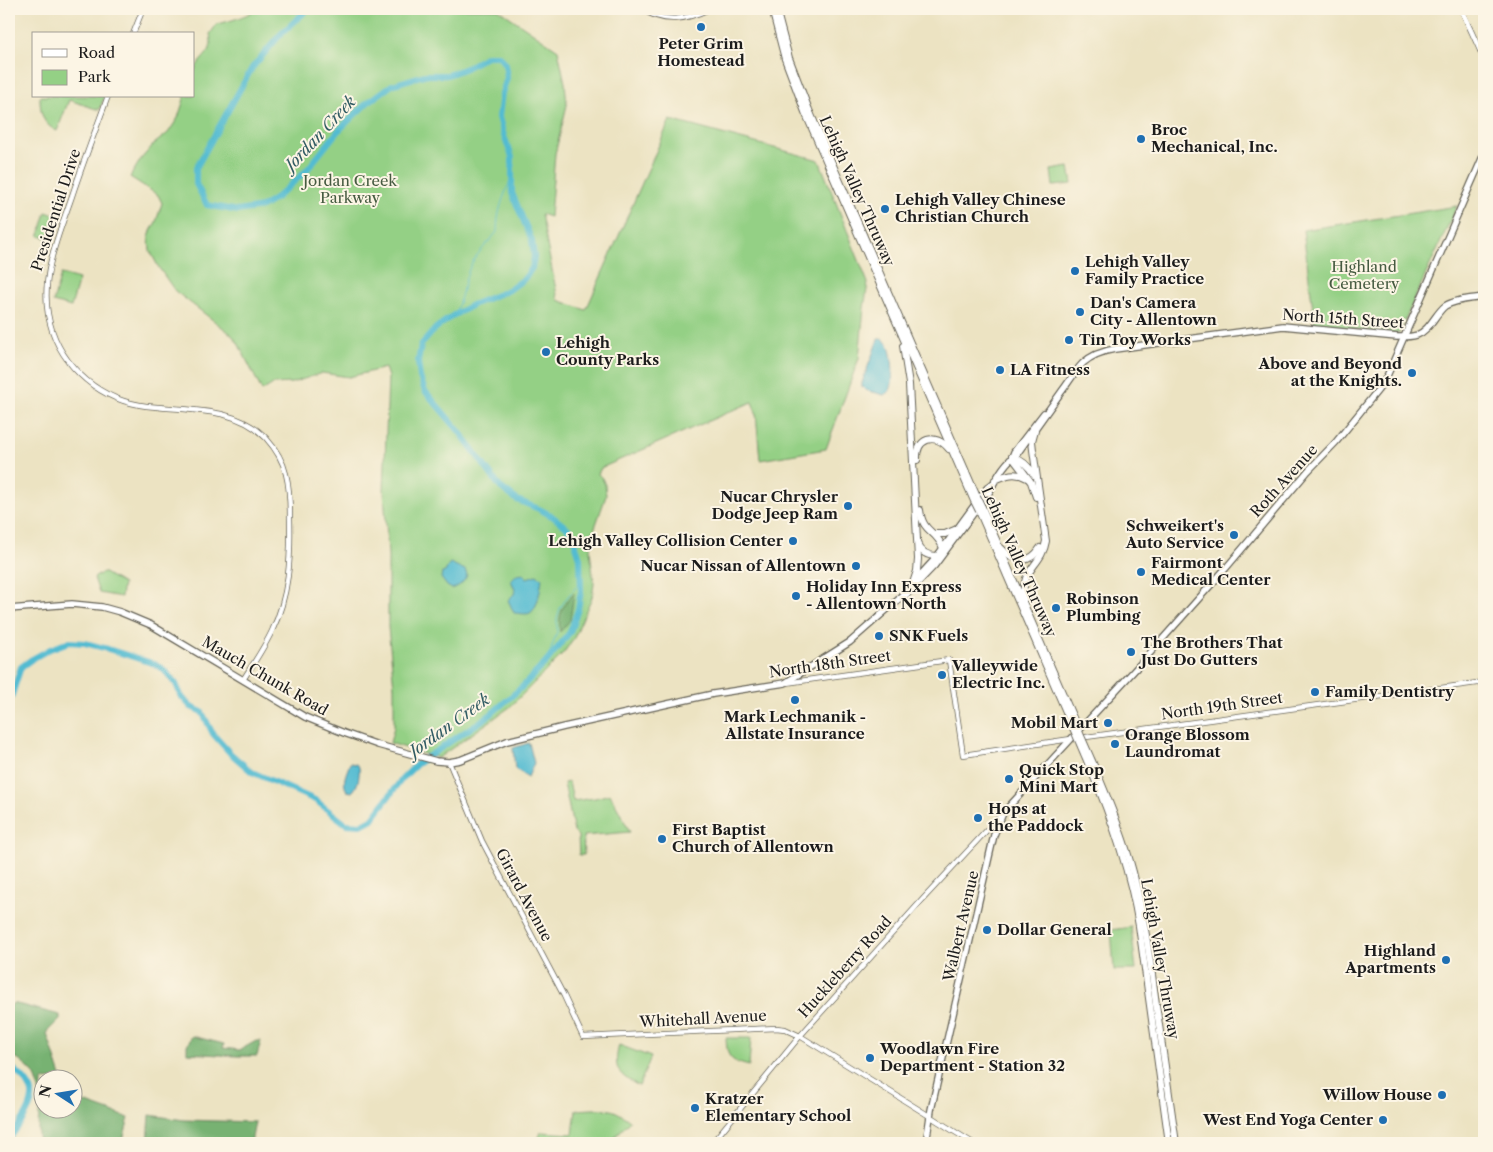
<svg xmlns="http://www.w3.org/2000/svg" width="1493" height="1152" viewBox="0 0 1493 1152" font-family="'Libre Caslon Text',serif">
	<style>
		.green { fill: #94d085; stroke: #587650 }
		.forest { fill: #77b272; stroke: #4a6747 }
		.water { fill: #53bbd1; stroke: #386c76 }
		.lines { fill: none; stroke-linecap: round; stroke-linejoin: round }
		.stream { stroke: #53bbd1; stroke-width: 1 }
		.river { stroke: #53bbd1; stroke-width: 6 }
		.minor-casing { stroke: #656256; stroke-width: 6 }
		.major-casing { stroke: #656256; stroke-width: 8 }
		.highway-casing { stroke: #656256; stroke-width: 8 }
		.minor { stroke: #fff; stroke-width: 4.5 }
		.major { stroke: #fff; stroke-width: 5.5 }
		.highway { stroke: #fff; stroke-width: 6 }
		.highway-bridge-casing { stroke: #656256; stroke-width: 8; stroke-linecap: butt }
		.highway-bridge { stroke: #fff; stroke-width: 6 }
		.poi-dot { fill: #1f6fb2; stroke: #fcf5e5; stroke-width: 2 }
		.labels { text-anchor: middle; stroke-width: 4; stroke-linejoin: round; paint-order: stroke }
		.poi-label { font-size: 15px; font-weight: bold; fill: #1c1c1c; stroke: #fcf5e5; text-anchor: start }
		.park-label { font-size: 15px; fill: #465b41; stroke: #fcf5e5 }
		.street-label { font-size: 15px; fill: #1c1c1c; stroke: #fcf5e5 }
		.water-label { font-size: 16px; font-style: italic; fill: #325c64; stroke: #fcf5e5 }
	</style>
	<rect width="100%" height="100%" fill="#fcf5e5"/>
	<filter id="ink" filterUnits="userSpaceOnUse"><feTurbulence type="fractalNoise" baseFrequency=".02" numOctaves="2"/><feDisplacementMap in="SourceGraphic" scale="10" xChannelSelector="R" yChannelSelector="G"/><feConvolveMatrix kernelMatrix="1 2 1 2 8 2 1 2 1" color-interpolation-filters="sRGB"/></filter>
	<filter id="wash" filterUnits="userSpaceOnUse"><feTurbulence type="fractalNoise" baseFrequency=".0096" numOctaves="4" result="noise"/><feDisplacementMap in="SourceGraphic" scale="20" xChannelSelector="R" yChannelSelector="G"/><feGaussianBlur stdDeviation="1.12" result="paint"/><feColorMatrix in="noise" values="0 0 0 0 0 0 0 0 0 0 0 0 0 0 0 0 0 1.4 0 .05"/><feComposite in="paint" operator="in"/></filter>
	<g filter="url(#wash)">
		<rect width="100%" height="100%" fill="#ece3c2"/>
		<g class="green">
			<path d="M 258,9 L 498,9 L 558,50 L 565,83 L 567,105 L 555,154 L 550,217 L 541,214 L 558,300 L 586,310 L 670,120 L 819,160 L 868,283 L 864,308 L 859,358 L 826,449 L 760,460 L 756,413 L 752,402 L 601,468 L 598,474 L 602,478 L 605,485 L 606,496 L 593,533 L 590,550 L 594,584 L 592,597 L 574,638 L 562,655 L 510,707 L 438,758 L 390,743 L 394,727 L 394,687 L 388,627 L 388,555 L 384,491 L 388,377 L 385,368 L 349,377 L 322,373 L 292,383 L 273,384 L 262,391 L 238,343 L 231,334 L 175,291 L 159,268 L 150,251 L 149,238 L 151,231 L 156,222 L 162,203 L 158,195 L 130,177 L 141,159 L 154,144 L 168,133 L 178,118 L 185,96 L 194,96 C 194,89 192,79 194,72 C 200,55 215,55 210,34 L 217,24 C 232,21 245,16 258,9 Z"/>
			<path d="M 40,96 L 105,96 L 99,110 L 69,100 L 57,131 C 42,124 40,112 40,96 Z"/>
			<path d="M 1069,167 L 1072,184 L 1053,186 L 1051,170 Z"/>
			<path d="M 1457,206 L 1399,333 L 1315,326 L 1303,230 Z"/>
			<path d="M 46,212 L 61,217 L 53,240 L 39,236 Z"/>
			<path d="M 61,274 L 79,279 L 71,307 L 53,302 Z"/>
			<path d="M 103,572 L 123,584 L 121,597 L 99,593 L 94,578 Z"/>
			<path d="M 569,782 L 573,801 L 595,798 L 610,794 L 630,832 L 583,836 L 584,855 L 579,855 L 578,836 L 574,832 L 564,783 Z"/>
			<path d="M 1131,927 L 1136,970 L 1114,970 L 1111,930 Z"/>
			<path d="M 726,1038 L 751,1038 L 749,1066 C 730,1061 727,1058 726,1038 Z"/>
			<path d="M 619,1045 L 651,1057 L 639,1086 C 617,1074 613,1069 619,1045 Z"/>
			<path d="M 593,1109 C 612,1109 614,1109 630,1121 L 609,1143 L 537,1143 L 541,1132 L 573,1134 L 576,1110 Z"/>
		</g>
		<g class="forest">
			<path d="M 574,593 L 570,620 L 560,632 C 558,614 562,606 574,593 Z"/>
			<path d="M 13,1003 L 60,1015 L 60,1019 L 49,1030 L 47,1034 L 62,1079 L 42,1080 L 42,1110 L 72,1110 L 73,1098 L 129,1118 L 122,1143 L 39,1143 C 35,1122 45,1096 35,1076 C 32,1069 15,1058 9,1052 L 9,1008 Z"/>
			<path d="M 192,1036 L 224,1044 L 223,1048 L 240,1050 L 256,1041 L 261,1041 L 257,1056 L 237,1056 L 187,1053 L 187,1045 Z"/>
			<path d="M 150,1115 L 184,1120 L 255,1122 L 251,1143 L 148,1143 Z"/>
		</g>
		<g class="water">
			<path d="M 878,339 C 882,339 883,339 886,342 C 893,348 895,381 890,390 C 889,393 887,393 884,395 L 865,390 L 862,387 L 862,383 Z"/>
			<path d="M 450,563 L 465,570 L 467,575 C 464,582 460,586 452,589 L 447,586 L 441,578 L 442,573 L 445,572 Z"/>
			<path d="M 524,574 L 527,578 L 536,575 L 542,578 C 541,586 538,609 530,613 C 527,615 518,613 514,613 L 508,600 L 514,594 L 515,590 L 511,580 L 516,575 Z"/>
			<path d="M 529,743 L 534,763 L 528,777 L 515,769 L 513,748 Z"/>
			<path d="M 350,763 L 356,764 L 359,767 C 360,775 358,787 352,792 L 347,791 C 341,782 347,772 350,763 Z"/>
		</g>
		<g class="lines">
			<g class="stream">
				<path d="M 649,9 C 662,16 675,14 689,13 L 693,9"/>
				<path d="M 454,315 C 462,300 463,283 470,267 C 476,254 488,243 497,232 C 497,212 503,197 511,179"/>
				<path d="M 547,661 L 557,632 L 557,618 L 560,608 L 568,596 L 581,582"/>
				<path d="M 575,1142 L 576,1143"/>
			</g>
			<g class="river">
				<path d="M 9,704 L 21,667 L 32,659 L 50,649 L 69,642 L 85,643 L 108,649 L 155,664 L 164,670 L 176,684 L 181,696 L 191,707 L 202,712 L 213,734 L 230,753 L 252,772 L 315,800 L 346,824 L 361,825 L 372,819 L 402,779 L 417,764 L 490,715 L 523,686 L 547,661 L 570,632 L 578,609 L 581,591 L 580,558 L 571,531 L 552,516 L 539,509 L 517,500 L 500,487 L 459,431 L 425,391 L 420,377 L 418,362 L 421,345 L 436,328 L 454,315 L 474,304 L 509,290 L 524,279 L 532,268 L 534,257 L 532,241 L 512,193 L 512,157 L 504,136 L 499,117 L 502,93 L 507,78 L 505,64 L 499,56 L 487,56 L 466,68 L 448,75 L 424,75 L 392,85 L 367,103 L 338,131 L 306,171 L 276,198 L 262,207 L 238,211 L 207,205 L 196,184 L 196,168 L 252,68 L 280,35 L 308,9"/>
				<path d="M 9,1066 C 16,1070 31,1084 32,1093 C 34,1108 17,1128 9,1139"/>
			</g>
		</g>
	</g>
	<g filter="url(#ink)">
		<g class="lines">
			<defs>
				<g id="minor">
					<path d="M 642,9 C 664,24 686,20 709,9"/>
					<path d="M 1461,9 L 1484,59"/>
					<path d="M 133,34 L 143,9"/>
					<path d="M 108,96 C 96,129 83,163 72,196 C 59,234 41,274 48,314 C 56,361 94,397 140,405 C 183,412 233,404 266,438 C 275,448 283,461 286,474 C 290,489 290,504 290,519 C 291,558 289,596 272,631 C 264,648 253,664 243,680"/>
					<path d="M 786,683 L 949,660 L 963,755 L 1071,739"/>
					<path d="M 1079,738 L 1484,682"/>
					<path d="M 449,762 L 482,841 L 564,996 L 583,1037 L 776,1028 L 785,1029 L 800,1036 L 973,1143"/>
					<path d="M 712,1143 L 800,1036 L 923,899 L 1002,814"/>
				</g>
				<g id="major">
					<path d="M 1012,457 L 1014,452 L 1044,413"/>
					<path d="M 900,597 L 935,559 L 987,488 L 992,484"/>
					<path d="M 9,609 L 72,604 L 102,607 L 120,612 L 151,625 L 305,717 L 344,733 L 378,745 L 436,761 L 449,762 L 460,760 L 507,741 L 564,727 L 713,694 L 785,683 L 850,642 L 899,599 L 906,595 L 934,566 L 990,491 C 996,478 1005,462 1017,454 C 1032,433 1047,412 1062,391 C 1069,382 1075,371 1083,363 C 1092,355 1103,351 1115,349 L 1283,326 L 1397,337 C 1404,337 1411,337 1417,335 C 1430,330 1435,314 1445,306 C 1456,299 1472,299 1484,297"/>
					<path d="M 926,1143 L 931,1110 L 994,835 L 1003,813 L 1142,662 L 1226,568 L 1308,471 L 1336,442 L 1378,390 L 1387,376 L 1484,154"/>
				</g>
				<g id="highway">
					<path d="M 772,9 L 785,59 L 805,112 L 974,501"/>
					<path d="M 776,9 L 789,58 L 809,110 L 977,497"/>
					<path d="M 903,346 L 909,384 L 918,559 L 917,571 L 913,583"/>
					<path d="M 1012,457 L 1031,482 L 1036,497"/>
					<path d="M 1012,457 C 1023,460 1029,466 1034,475"/>
					<path d="M 917,460 C 916,438 935,432 949,449"/>
					<path d="M 995,480 C 1006,475 1015,471 1027,478"/>
					<path d="M 982,507 L 1074,720"/>
					<path d="M 920,510 C 923,534 936,529 943,548"/>
					<path d="M 979,511 L 1070,721"/>
					<path d="M 935,534 L 945,534 L 957,529"/>
					<path d="M 918,544 C 921,553 928,556 937,556"/>
					<path d="M 1001,548 C 1013,561 1029,566 1040,548"/>
					<path d="M 1024,599 C 1020,569 1042,566 1046,541 L 1033,450 L 1032,441 L 1035,430"/>
					<path d="M 1092,761 C 1108,798 1123,834 1133,872 C 1144,915 1150,959 1156,1004 C 1163,1050 1169,1097 1176,1143"/>
					<path d="M 1088,763 C 1111,816 1130,869 1139,926 L 1169,1143"/>
				</g>
			</defs>
			<use href="#minor" class="minor-casing"/>
			<use href="#major" class="major-casing"/>
			<use href="#highway" class="highway-casing"/>
			<use href="#minor" class="minor"/>
			<use href="#major" class="major"/>
			<use href="#highway" class="highway"/>
			<defs>
				<g id="highway-bridge">
					<path d="M 977,497 L 982,507"/>
					<path d="M 974,501 L 979,511"/>
					<path d="M 1074,720 L 1092,761"/>
					<path d="M 1070,721 L 1088,763"/>
				</g>
			</defs>
			<use href="#highway-bridge" class="highway-bridge-casing"/>
			<use href="#highway-bridge" class="highway-bridge"/>
		</g>
	</g>
	<g class="poi-dot">
		<circle cx="701" cy="27" r="5"/>
		<circle cx="1141" cy="139" r="5"/>
		<circle cx="885" cy="209" r="5"/>
		<circle cx="1075" cy="271" r="5"/>
		<circle cx="1080" cy="312" r="5"/>
		<circle cx="1069" cy="340" r="5"/>
		<circle cx="546" cy="352" r="5"/>
		<circle cx="1000" cy="370" r="5"/>
		<circle cx="1412" cy="373" r="5"/>
		<circle cx="848" cy="506" r="5"/>
		<circle cx="1234" cy="535" r="5"/>
		<circle cx="793" cy="541" r="5"/>
		<circle cx="856" cy="566" r="5"/>
		<circle cx="1141" cy="572" r="5"/>
		<circle cx="796" cy="596" r="5"/>
		<circle cx="1056" cy="608" r="5"/>
		<circle cx="879" cy="636" r="5"/>
		<circle cx="1131" cy="652" r="5"/>
		<circle cx="942" cy="675" r="5"/>
		<circle cx="1315" cy="692" r="5"/>
		<circle cx="795" cy="700" r="5"/>
		<circle cx="1108" cy="723" r="5"/>
		<circle cx="1115" cy="744" r="5"/>
		<circle cx="1009" cy="779" r="5"/>
		<circle cx="978" cy="818" r="5"/>
		<circle cx="662" cy="839" r="5"/>
		<circle cx="987" cy="930" r="5"/>
		<circle cx="1446" cy="960" r="5"/>
		<circle cx="870" cy="1058" r="5"/>
		<circle cx="1442" cy="1095" r="5"/>
		<circle cx="695" cy="1108" r="5"/>
		<circle cx="1383" cy="1120" r="5"/>
	</g>
	<g class="labels">
		<g class="poi-label">
			<text x="701" y="49" text-anchor="middle">Peter Grim<tspan x="701" dy="17">Homestead</tspan></text>
			<text x="1151" y="135">Broc<tspan x="1151" dy="17">Mechanical, Inc.</tspan></text>
			<text x="895" y="205">Lehigh Valley Chinese<tspan x="895" dy="17">Christian Church</tspan></text>
			<text x="1085" y="267">Lehigh Valley<tspan x="1085" dy="17">Family Practice</tspan></text>
			<text x="1090" y="308">Dan's Camera<tspan x="1090" dy="17">City - Allentown</tspan></text>
			<text x="1079" y="345">Tin Toy Works</text>
			<text x="556" y="348">Lehigh<tspan x="556" dy="17">County Parks</tspan></text>
			<text x="1402" y="369" text-anchor="end">Above and Beyond<tspan x="1402" dy="17">at the Knights.</tspan></text>
			<text x="1010" y="375">LA Fitness</text>
			<text x="838" y="502" text-anchor="end">Nucar Chrysler<tspan x="838" dy="17">Dodge Jeep Ram</tspan></text>
			<text x="1224" y="531" text-anchor="end">Schweikert's<tspan x="1224" dy="17">Auto Service</tspan></text>
			<text x="783" y="546" text-anchor="end">Lehigh Valley Collision Center</text>
			<text x="1151" y="568">Fairmont<tspan x="1151" dy="17">Medical Center</tspan></text>
			<text x="846" y="571" text-anchor="end">Nucar Nissan of Allentown</text>
			<text x="806" y="592">Holiday Inn Express<tspan x="806" dy="17">- Allentown North</tspan></text>
			<text x="1066" y="604">Robinson<tspan x="1066" dy="17">Plumbing</tspan></text>
			<text x="889" y="641">SNK Fuels</text>
			<text x="1141" y="648">The Brothers That<tspan x="1141" dy="17">Just Do Gutters</tspan></text>
			<text x="952" y="671">Valleywide<tspan x="952" dy="17">Electric Inc.</tspan></text>
			<text x="1325" y="697">Family Dentistry</text>
			<text x="795" y="722" text-anchor="middle">Mark Lechmanik -<tspan x="795" dy="17">Allstate Insurance</tspan></text>
			<text x="1098" y="728" text-anchor="end">Mobil Mart</text>
			<text x="1125" y="740">Orange Blossom<tspan x="1125" dy="17">Laundromat</tspan></text>
			<text x="1019" y="775">Quick Stop<tspan x="1019" dy="17">Mini Mart</tspan></text>
			<text x="988" y="814">Hops at<tspan x="988" dy="17">the Paddock</tspan></text>
			<text x="672" y="835">First Baptist<tspan x="672" dy="17">Church of Allentown</tspan></text>
			<text x="997" y="935">Dollar General</text>
			<text x="1436" y="956" text-anchor="end">Highland<tspan x="1436" dy="17">Apartments</tspan></text>
			<text x="880" y="1054">Woodlawn Fire<tspan x="880" dy="17">Department - Station 32</tspan></text>
			<text x="1432" y="1100" text-anchor="end">Willow House</text>
			<text x="705" y="1104">Kratzer<tspan x="705" dy="17">Elementary School</tspan></text>
			<text x="1373" y="1125" text-anchor="end">West End Yoga Center</text>
		</g>
		<g class="park-label">
			<text x="350" y="186">Jordan Creek<tspan x="350" dy="17">Parkway</tspan></text>
			<text x="1364" y="272">Highland<tspan x="1364" dy="17">Cemetery</tspan></text>
		</g>
		<g class="street-label">
			<text transform="translate(857 191) rotate(66)" y="5">Lehigh Valley Thruway</text>
			<text transform="translate(56 210) rotate(-72)" y="5">Presidential Drive</text>
			<text transform="translate(1343 319) rotate(4)" y="5">North 15th Street</text>
			<text transform="translate(1284 481) rotate(-48)" y="5">Roth Avenue</text>
			<text transform="translate(1019 562) rotate(66)" y="5">Lehigh Valley Thruway</text>
			<text transform="translate(830 664) rotate(-8)" y="5">North 18th Street</text>
			<text transform="translate(265 676) rotate(30)" y="5">Mauch Chunk Road</text>
			<text transform="translate(1222 706) rotate(-8)" y="5">North 19th Street</text>
			<text transform="translate(524 895) rotate(62)" y="5">Girard Avenue</text>
			<text transform="translate(961 926) rotate(-77)" y="5">Walbert Avenue</text>
			<text transform="translate(1160 959) rotate(80)" y="5">Lehigh Valley Thruway</text>
			<text transform="translate(845 967) rotate(-48)" y="5">Huckleberry Road</text>
			<text transform="translate(703 1019) rotate(-3)" y="5">Whitehall Avenue</text>
		</g>
		<g class="water-label">
			<text transform="translate(320 133) rotate(-47)" y="6">Jordan Creek</text>
			<text transform="translate(449 725) rotate(-36)" y="6">Jordan Creek</text>
		</g>
	</g>
	<rect width="1493" height="1152" fill="none" stroke="#fcf5e5" stroke-width="30"/>
	<rect x="32" y="32" width="162" height="65" fill="#fcf5e5" stroke="#a29e95"/>
	<rect x="42" y="49" width="25" height="8" fill="#ffffff" stroke="#a29e95"/>
	<text x="78" y="58" font-size="15" fill="#1c1c1c">Road</text>
	<rect x="42" y="70" width="25" height="15" fill="#94d085" stroke="#a29e95"/>
	<text x="78" y="82" font-size="15" fill="#1c1c1c">Park</text>
	<g transform="translate(58 1094) rotate(282)"><circle r="24" fill="#fcf5e5" stroke="#a29e95"/>
	<path d="M0-4L9 19L0 12L-9 19Z" fill="#1f6fb2"/>
	<text y="-8" font-size="14" font-weight="bold" text-anchor="middle" fill="#1c1c1c">N</text>
	</g>
</svg>
